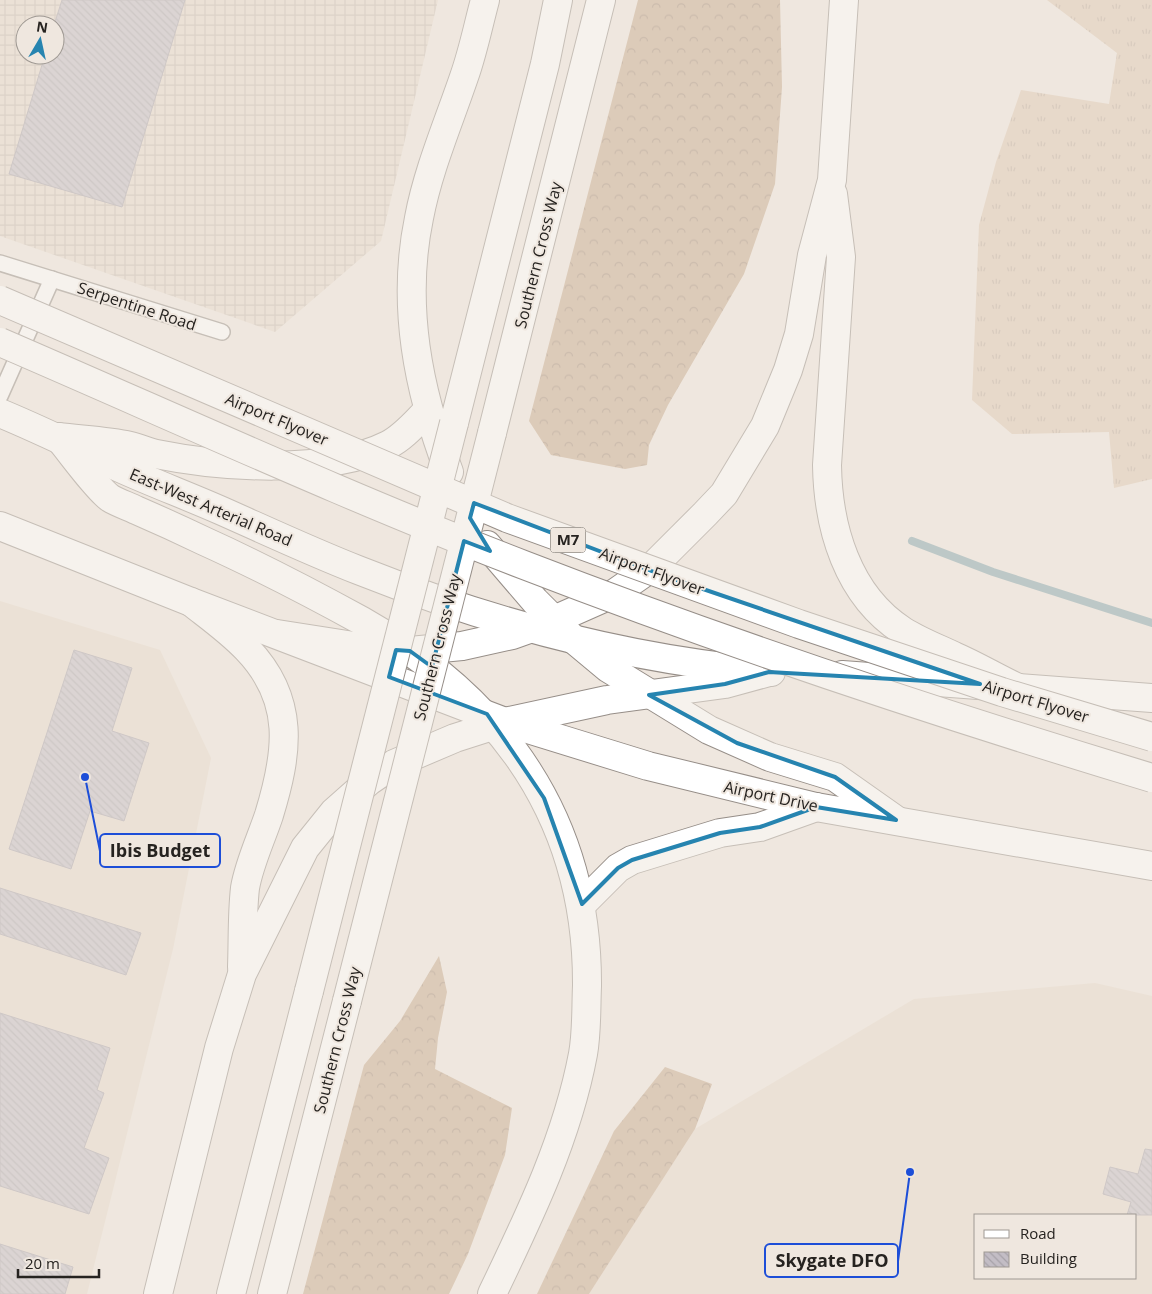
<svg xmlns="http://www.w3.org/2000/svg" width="1152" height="1294" viewBox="0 0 1152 1294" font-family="'Open Sans',sans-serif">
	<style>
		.built { fill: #e7d9cc; fill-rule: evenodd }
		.industrial { fill: url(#industrial-grid); fill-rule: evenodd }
		.grass { fill: url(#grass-tufts) }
		.forest { fill: url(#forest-crowns) }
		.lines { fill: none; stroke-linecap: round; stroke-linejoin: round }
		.stream { stroke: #82a2ab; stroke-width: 8 }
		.building { fill: url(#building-back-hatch); stroke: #a7a1a9 }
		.lane-casing { stroke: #968e88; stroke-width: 18 }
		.primary-casing { stroke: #968e88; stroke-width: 30 }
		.highway-casing { stroke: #968e88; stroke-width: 30 }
		.lane { stroke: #fff; stroke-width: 15 }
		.primary { stroke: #fff; stroke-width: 28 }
		.highway { stroke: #fff; stroke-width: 28 }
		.highway-bridge-casing { stroke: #968e88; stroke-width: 30; stroke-linecap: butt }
		.highway-bridge { stroke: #fff; stroke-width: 28 }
		.marked { fill: none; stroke: #2684b0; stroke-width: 4; stroke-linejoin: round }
		.labels { text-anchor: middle; stroke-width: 4; stroke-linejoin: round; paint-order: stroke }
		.shield { fill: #efe7df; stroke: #625e59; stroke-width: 1 }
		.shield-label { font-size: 15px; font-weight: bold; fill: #262320 }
		.street-label { font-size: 16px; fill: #262320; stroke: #efe7df }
		.leader { fill: none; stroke: #1d4ed8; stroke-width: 2 }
		.callout-dot { fill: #1d4ed8; stroke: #efe7df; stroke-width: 2 }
		.callout { fill: #efe7df; stroke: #1d4ed8; stroke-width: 2 }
		.callout-label { font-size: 18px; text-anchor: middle; font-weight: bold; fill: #262320 }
	</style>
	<defs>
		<pattern id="industrial-grid" width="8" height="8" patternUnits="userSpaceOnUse" patternTransform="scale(1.25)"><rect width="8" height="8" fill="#e7d9cc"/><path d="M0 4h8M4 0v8" fill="none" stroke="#c6baaf"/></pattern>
		<pattern id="grass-tufts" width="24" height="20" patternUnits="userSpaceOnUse" patternTransform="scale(1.25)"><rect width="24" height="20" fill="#dec7b2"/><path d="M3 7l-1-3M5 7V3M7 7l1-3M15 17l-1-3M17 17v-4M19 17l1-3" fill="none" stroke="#beab99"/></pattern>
		<pattern id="forest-crowns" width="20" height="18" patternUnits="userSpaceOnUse" patternTransform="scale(1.25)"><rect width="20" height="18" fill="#c6a88c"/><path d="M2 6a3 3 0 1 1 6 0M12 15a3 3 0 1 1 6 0" fill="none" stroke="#a18872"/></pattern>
		<pattern id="building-back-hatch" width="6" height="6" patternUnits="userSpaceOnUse" patternTransform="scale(1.25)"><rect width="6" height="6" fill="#c3bdc5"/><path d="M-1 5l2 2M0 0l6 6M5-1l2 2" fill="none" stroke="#a7a2a9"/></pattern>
	</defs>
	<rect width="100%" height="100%" fill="#efe7df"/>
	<g class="built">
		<path d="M 0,601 L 160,650 L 211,758 L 173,949 L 87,1294 L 0,1294 Z"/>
		<path d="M 1095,983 L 1152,996 L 1152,1294 L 589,1294 L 695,1129 L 914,999 ZM 976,1215 L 1136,1215 L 1136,1278 L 976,1278 Z"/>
	</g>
	<path class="industrial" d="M 0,0 L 438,0 L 381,241 L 275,332 L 0,236 ZM 25,25 L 55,25 L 55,55 L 25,55 Z"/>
	<path class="grass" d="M 1047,0 L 1152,0 L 1152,479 L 1114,488 L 1109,432 L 1012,434 L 972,400 L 979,225 L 996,162 L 1021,90 L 1109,104 L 1117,53 Z"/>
	<g class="forest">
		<path d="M 638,0 L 780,0 L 782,87 L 775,184 L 744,274 L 668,405 L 649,445 L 647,465 L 625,469 L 551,455 L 529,421 Z"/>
		<path d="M 439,956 L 447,992 L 438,1038 L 435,1069 L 512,1108 L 505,1155 L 468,1254 L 449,1294 L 303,1294 L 364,1065 L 400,1021 Z"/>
		<path d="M 665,1067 L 712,1084 L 695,1129 L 589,1294 L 537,1294 L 614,1131 Z"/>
	</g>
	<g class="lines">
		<path class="stream" d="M 912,541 L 993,572 L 1152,623"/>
	</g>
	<g class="building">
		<path d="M 62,0 L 185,0 L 122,207 L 9,174 L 45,55 L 55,55 L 54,25 Z"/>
		<path d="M 74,650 L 132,668 L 112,731 L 149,743 L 124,821 L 90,811 L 71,869 L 9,849 Z"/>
		<path d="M 0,888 L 141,933 L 126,975 L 0,934 Z"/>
		<path d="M 0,1013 L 110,1048 L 97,1090 L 104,1093 L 84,1148 L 109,1158 L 89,1214 L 0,1186 Z"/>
		<path d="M 1145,1149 L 1152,1150 L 1152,1215 L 1127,1215 L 1131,1202 L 1103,1194 L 1110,1167 L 1138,1174 Z"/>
		<path d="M 0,1244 L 73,1267 L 65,1294 L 0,1294 Z"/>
	</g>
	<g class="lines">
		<defs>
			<g id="lane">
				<path d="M 0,263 L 222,332"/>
				<path d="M 0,396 L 52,279"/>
			</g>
			<g id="primary">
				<path d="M 0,413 C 41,430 80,449 120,468 C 153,483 188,496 222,511 C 267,531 312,552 358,570 C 489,622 630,660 771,672"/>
				<path d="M 0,526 L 191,602 L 505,722 L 648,766 L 816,807 L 1152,866"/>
				<path d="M 842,675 L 1152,698"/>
			</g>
			<g id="highway">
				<path d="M 833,194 L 841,257 L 827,465 C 828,527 847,595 903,631 C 919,641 937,648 954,656 C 975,665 995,677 1016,687"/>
				<path d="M 454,423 L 545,64 L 558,0"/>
				<path d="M 492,433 L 601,0"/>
				<path d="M 58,437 C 70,451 97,489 110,498 C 118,503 128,506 136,510 C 159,520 181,530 204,541 C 257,565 311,593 362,621 C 503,701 588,820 587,986 C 586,1008 587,1032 583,1054 C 567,1139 529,1217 492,1294"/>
				<path d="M 58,437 C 82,440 107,441 130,446 C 139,448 147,452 156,454 C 220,467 328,475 388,445 C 404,437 416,422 428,410"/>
				<path d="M 449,472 C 418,390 401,305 419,218 C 428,170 448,124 464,77 C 473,52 478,26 485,0"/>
				<path d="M 487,545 L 535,601 L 572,638 L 608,668 L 709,730 L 770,757 L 835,777 L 896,820"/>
				<path d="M 191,602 C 210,617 230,631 247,649 C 296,700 288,753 269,815 C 261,839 249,864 245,888 C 242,914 243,941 242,967"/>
				<path d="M 277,634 L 373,649 L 410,651 L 462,646 L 512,635 L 554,620 L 615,593 L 651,568 L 705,514 L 724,494 L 765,426 L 788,370 L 799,334 L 812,255 L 832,180 L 844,0"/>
				<path d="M 582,904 L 618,868 L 632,860 L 720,833 L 760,827 L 816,807"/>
				<path d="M 158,1294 L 219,1048 L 242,974 L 305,848 L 334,812 L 369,781 L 394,764 L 455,738 L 505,722 L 607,700 L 725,684 L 769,672"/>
				<path d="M 231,1294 L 309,991"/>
				<path d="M 272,1294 L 347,1001"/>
			</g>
		</defs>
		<use href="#lane" class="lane-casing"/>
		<use href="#primary" class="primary-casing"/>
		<use href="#highway" class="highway-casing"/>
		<use href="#lane" class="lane"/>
		<use href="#primary" class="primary"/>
		<use href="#highway" class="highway"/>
		<defs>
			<g id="highway-bridge">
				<path d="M 0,300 L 507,518 L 799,624 L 1002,692 L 1152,737"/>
				<path d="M 0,342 C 174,417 347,497 524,565 C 731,645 940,714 1152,778"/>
				<path d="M 309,991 L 454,423"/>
				<path d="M 347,1001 L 492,433"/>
			</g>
		</defs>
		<use href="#highway-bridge" class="highway-bridge-casing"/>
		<use href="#highway-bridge" class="highway-bridge"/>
	</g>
	<path d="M0 0H1152V1294H0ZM 474,503 L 662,575 L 980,684 L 769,672 L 725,684 L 649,695 L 737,743 L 835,777 L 896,820 L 816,807 L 760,827 L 720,833 L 632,860 L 618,868 L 582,904 L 544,798 L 487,714 L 389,677 L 396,650 L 410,651 L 432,667 L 464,541 L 490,551 L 470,518 Z" fill="#efe7df" fill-opacity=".55" fill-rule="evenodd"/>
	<path class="marked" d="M 474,503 L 662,575 L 980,684 L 769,672 L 725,684 L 649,695 L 737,743 L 835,777 L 896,820 L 816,807 L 760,827 L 720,833 L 632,860 L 618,868 L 582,904 L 544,798 L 487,714 L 389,677 L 396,650 L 410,651 L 432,667 L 464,541 L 490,551 L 470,518 Z"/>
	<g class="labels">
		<rect class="shield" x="550.5" y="527.5" width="35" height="25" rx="4"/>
		<g class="shield-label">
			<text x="568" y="545">M7</text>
		</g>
		<g class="street-label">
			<text transform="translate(538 255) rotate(-76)" y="6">Southern Cross Way</text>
			<text transform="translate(137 306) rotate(18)" y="6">Serpentine Road</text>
			<text transform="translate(277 419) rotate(23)" y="6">Airport Flyover</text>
			<text transform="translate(211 507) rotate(23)" y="6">East-West Arterial Road</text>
			<text transform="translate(652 571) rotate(20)" y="6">Airport Flyover</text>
			<text transform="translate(437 647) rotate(-76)" y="6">Southern Cross Way</text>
			<text transform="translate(1036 701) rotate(17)" y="6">Airport Flyover</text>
			<text transform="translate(771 796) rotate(12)" y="6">Airport Drive</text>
			<text transform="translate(337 1040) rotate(-76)" y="6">Southern Cross Way</text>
		</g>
	</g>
	<path class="leader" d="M85 777L100 851M910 1172L898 1261"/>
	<g class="callout-dot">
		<circle cx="85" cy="777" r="5"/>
		<circle cx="910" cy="1172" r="5"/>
	</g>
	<g class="callout">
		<rect x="100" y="834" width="120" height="33" rx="5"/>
		<rect x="765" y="1244" width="133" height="33" rx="5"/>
	</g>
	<g class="callout-label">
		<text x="160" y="857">Ibis Budget</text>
		<text x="832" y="1267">Skygate DFO</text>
	</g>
	<rect x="974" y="1214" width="162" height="65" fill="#efe7df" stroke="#9f9993"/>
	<rect x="984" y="1230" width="25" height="8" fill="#ffffff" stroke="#9f9993"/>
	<text x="1020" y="1239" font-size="15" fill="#262320">Road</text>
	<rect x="984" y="1252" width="25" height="15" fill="url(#building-back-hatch)" stroke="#9f9993"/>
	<text x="1020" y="1264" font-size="15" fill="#262320">Building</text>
	<g transform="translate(40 40) rotate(9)"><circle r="24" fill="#efe7df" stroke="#9f9993"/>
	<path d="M0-4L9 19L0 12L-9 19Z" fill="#2684b0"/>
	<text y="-8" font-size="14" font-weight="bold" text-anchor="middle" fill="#262320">N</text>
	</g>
	<path d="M18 1269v8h81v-8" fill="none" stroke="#262320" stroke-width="2.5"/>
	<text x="25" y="1269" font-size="15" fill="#262320" stroke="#efe7df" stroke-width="4" paint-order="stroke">20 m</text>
</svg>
